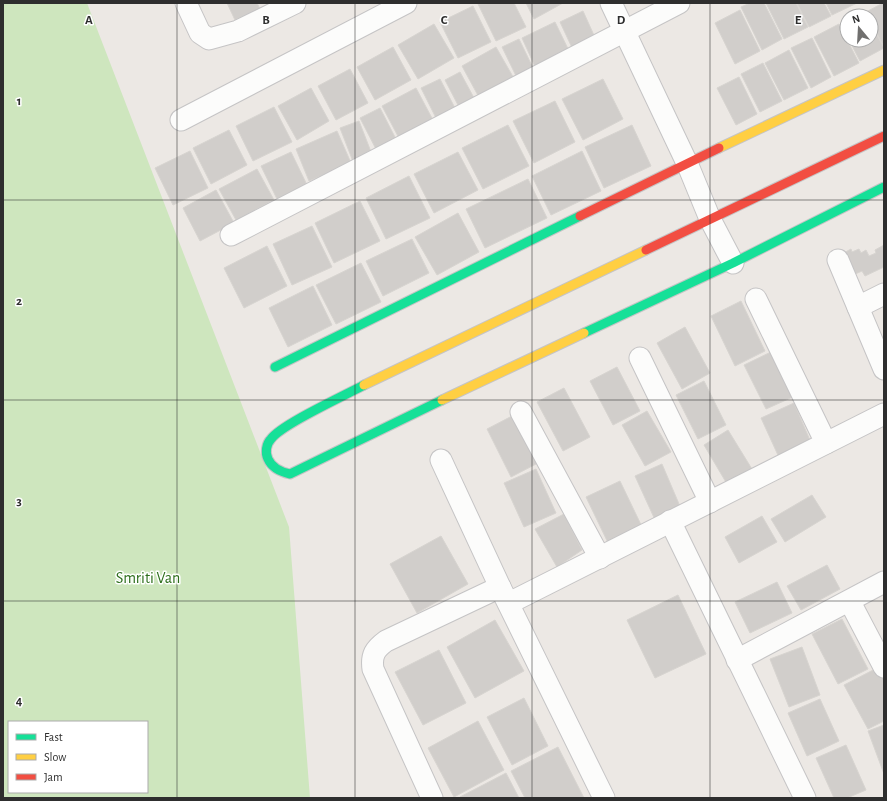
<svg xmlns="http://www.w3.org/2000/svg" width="887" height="801" viewBox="0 0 887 801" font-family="'Alegreya Sans',sans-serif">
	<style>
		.green { fill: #cee6be; fill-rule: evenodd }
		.building { fill: #d1cecb; stroke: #d7d4d0 }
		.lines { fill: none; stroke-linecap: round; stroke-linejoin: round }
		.street-casing { stroke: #c5c4c5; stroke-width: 23 }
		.fast-casing { stroke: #c5c4c5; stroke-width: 11 }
		.slow-casing { stroke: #c5c4c5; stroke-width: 11 }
		.jam-casing { stroke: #c5c4c5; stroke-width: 11 }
		.street { stroke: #fcfcfb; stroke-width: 21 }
		.fast { stroke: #16e098; stroke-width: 9 }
		.slow { stroke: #ffcf43; stroke-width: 9 }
		.jam { stroke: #f24e42; stroke-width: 9 }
		.grid { fill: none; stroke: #2e2e2e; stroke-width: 1; stroke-opacity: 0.55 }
		.labels { text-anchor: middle; stroke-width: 3; stroke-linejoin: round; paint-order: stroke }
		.park-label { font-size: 16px; fill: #2c6e1b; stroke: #fff }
		.grid-label { font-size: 13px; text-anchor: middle; font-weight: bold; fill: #2e2e2e; stroke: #fff; stroke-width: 3; stroke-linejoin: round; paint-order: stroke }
	</style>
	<rect width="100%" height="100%" fill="#ece8e4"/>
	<path class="green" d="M 3,3 L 87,3 L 289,527 L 310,798 L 3,798 ZM 9,722 L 147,722 L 147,792 L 9,792 Z"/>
	<g class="building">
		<path d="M 227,3 L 257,3 L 260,9 L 235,20 Z"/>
		<path d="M 514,3 L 526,27 L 496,41 L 478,4 Z"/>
		<path d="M 526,3 L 563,3 L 534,19 Z"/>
		<path d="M 750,3 L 764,3 L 782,39 L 762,50 L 741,7 Z"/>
		<path d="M 766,3 L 796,3 L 808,27 L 784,39 Z"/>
		<path d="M 797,3 L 824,3 L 831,16 L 809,27 Z"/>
		<path d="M 826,3 L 857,3 L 832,15 Z"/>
		<path d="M 883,3 L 884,5 L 884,47 L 871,22 L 871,16 L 868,16 L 866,12 Z"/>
		<path d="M 473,6 L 491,42 L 458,58 L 440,22 Z"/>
		<path d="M 740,10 L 760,51 L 735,64 L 715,23 Z"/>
		<path d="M 583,11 L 597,42 L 574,52 L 560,22 Z"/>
		<path d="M 555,22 L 571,55 L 537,71 L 522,38 Z"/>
		<path d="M 847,22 L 847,37 L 841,25 Z"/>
		<path d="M 434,24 L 454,58 L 418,79 L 398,45 Z"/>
		<path d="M 839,24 L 859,63 L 834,76 L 814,37 Z"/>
		<path d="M 871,24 L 884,48 L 860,61 L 849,40 L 871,40 Z"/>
		<path d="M 812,38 L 831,77 L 811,88 L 791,48 Z"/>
		<path d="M 519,39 L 535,72 L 518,80 L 502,47 Z"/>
		<path d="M 393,47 L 411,80 L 375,100 L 357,67 Z"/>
		<path d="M 496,47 L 516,82 L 481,101 L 462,66 Z"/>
		<path d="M 789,50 L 808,88 L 784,100 L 765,63 Z"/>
		<path d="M 763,63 L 782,101 L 760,112 L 741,74 Z"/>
		<path d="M 350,69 L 368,103 L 336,120 L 318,86 Z"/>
		<path d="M 460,72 L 474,98 L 459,107 L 445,80 Z"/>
		<path d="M 739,77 L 757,114 L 736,125 L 717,88 Z"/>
		<path d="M 440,79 L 457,112 L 438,122 L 421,88 Z"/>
		<path d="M 603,79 L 623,119 L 583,140 L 562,99 Z"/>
		<path d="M 311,88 L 329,121 L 297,140 L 278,106 Z"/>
		<path d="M 416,88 L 434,122 L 400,140 L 382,106 Z"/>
		<path d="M 555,101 L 575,142 L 534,163 L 513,121 Z"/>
		<path d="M 274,107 L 292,142 L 253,161 L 236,126 Z"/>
		<path d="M 380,108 L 398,143 L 378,153 L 360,118 Z"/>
		<path d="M 359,121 L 373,157 L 354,164 L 340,128 Z"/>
		<path d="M 508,125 L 529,166 L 483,189 L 462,148 Z"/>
		<path d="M 632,125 L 651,166 L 604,188 L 585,147 Z"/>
		<path d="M 229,130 L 247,165 L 211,184 L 193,148 Z"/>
		<path d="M 337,131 L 351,163 L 309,181 L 296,149 Z"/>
		<path d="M 190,151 L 208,188 L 173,205 L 155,168 Z"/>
		<path d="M 582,151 L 601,191 L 551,215 L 532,176 Z"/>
		<path d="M 291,152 L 307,185 L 277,199 L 261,166 Z"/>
		<path d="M 458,152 L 478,190 L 434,213 L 414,174 Z"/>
		<path d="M 257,169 L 274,200 L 236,220 L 219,189 Z"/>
		<path d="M 409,176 L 430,218 L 386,239 L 366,198 Z"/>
		<path d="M 528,179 L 547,218 L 485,248 L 466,209 Z"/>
		<path d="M 216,190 L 234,223 L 200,241 L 183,208 Z"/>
		<path d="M 360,201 L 380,241 L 334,263 L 315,223 Z"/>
		<path d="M 458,213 L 479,252 L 437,275 L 415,237 Z"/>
		<path d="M 312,226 L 332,267 L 292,285 L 273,244 Z"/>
		<path d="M 412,239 L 429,273 L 383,296 L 366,261 Z"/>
		<path d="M 884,245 L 884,267 L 865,276 L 862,271 L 853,275 L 842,254 L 851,249 L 852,252 L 859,249 L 861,253 L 866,250 L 869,256 L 876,253 L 875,250 Z"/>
		<path d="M 267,246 L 287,286 L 244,308 L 224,268 Z"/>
		<path d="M 361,263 L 381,302 L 336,324 L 316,285 Z"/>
		<path d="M 313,286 L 332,325 L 288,347 L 269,308 Z"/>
		<path d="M 741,301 L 765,351 L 735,366 L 711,316 Z"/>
		<path d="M 685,327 L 710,373 L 682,389 L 657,343 Z"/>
		<path d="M 773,351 L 795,396 L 766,409 L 744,365 Z"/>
		<path d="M 617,367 L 640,411 L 613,425 L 590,381 Z"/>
		<path d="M 704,381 L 726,425 L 698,439 L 676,395 Z"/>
		<path d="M 564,388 L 590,437 L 563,451 L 537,402 Z"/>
		<path d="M 794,403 L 812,445 L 782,464 L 761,418 Z"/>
		<path d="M 647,411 L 671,452 L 645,466 L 622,425 Z"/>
		<path d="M 514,415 L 538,463 L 511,477 L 487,429 Z"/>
		<path d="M 728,430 L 755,474 L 730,489 L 704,445 Z"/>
		<path d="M 662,464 L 682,511 L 656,522 L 635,476 Z"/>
		<path d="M 536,469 L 556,513 L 524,527 L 504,483 Z"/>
		<path d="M 620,481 L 645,533 L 611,549 L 586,497 Z"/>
		<path d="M 812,495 L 826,517 L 785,542 L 771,519 Z"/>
		<path d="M 564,514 L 582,550 L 557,567 L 535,529 Z"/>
		<path d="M 762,516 L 777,542 L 739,563 L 725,537 Z"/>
		<path d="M 441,536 L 468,584 L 417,613 L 390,564 Z"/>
		<path d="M 827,565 L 840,589 L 801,610 L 787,586 Z"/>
		<path d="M 777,582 L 792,613 L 750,633 L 735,602 Z"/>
		<path d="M 678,595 L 706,654 L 655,678 L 627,620 Z"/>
		<path d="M 842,619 L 868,669 L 838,684 L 812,634 Z"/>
		<path d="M 495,620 L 524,671 L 475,698 L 447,647 Z"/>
		<path d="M 802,647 L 820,695 L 789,707 L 770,659 Z"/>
		<path d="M 439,650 L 466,703 L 423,725 L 395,672 Z"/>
		<path d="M 879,667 L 884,677 L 884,721 L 868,729 L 844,685 Z"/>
		<path d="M 524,698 L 548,746 L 512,765 L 487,717 Z"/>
		<path d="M 820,699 L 839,741 L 807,756 L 788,713 Z"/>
		<path d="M 478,721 L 504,770 L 454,797 L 428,748 Z"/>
		<path d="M 884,725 L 884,774 L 868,731 Z"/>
		<path d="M 846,745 L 866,790 L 847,798 L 834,798 L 816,758 Z"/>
		<path d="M 558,747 L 584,798 L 525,798 L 511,771 Z"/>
		<path d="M 506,773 L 519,798 L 460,798 L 460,797 Z"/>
	</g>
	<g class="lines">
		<defs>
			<g id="street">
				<path d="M 186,3 L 200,33 L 209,39 L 238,31 L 295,3"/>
				<path d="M 611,3 L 687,163 L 710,219 L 733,263"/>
				<path d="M 181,120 L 406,3"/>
				<path d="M 231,235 L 679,3"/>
				<path d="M 838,260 L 884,369"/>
				<path d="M 756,299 L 826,443"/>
				<path d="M 858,307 L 884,294"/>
				<path d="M 640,358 L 710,502"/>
				<path d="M 521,412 L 600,558"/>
				<path d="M 441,460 L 500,587 L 604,798"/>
				<path d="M 670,521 L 805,798"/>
				<path d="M 850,602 L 884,667"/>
				<path d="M 509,603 L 884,414"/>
				<path d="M 737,660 L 884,582"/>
				<path d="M 432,798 L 373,669 C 371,655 375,649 386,641 L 500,587"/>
			</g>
			<g id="fast">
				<path d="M 584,333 L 733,263 L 884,187"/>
				<path d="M 275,367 L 580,216"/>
				<path d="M 364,385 C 344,396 282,424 271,439 C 266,444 265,453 268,459 C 272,468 281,472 290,474 L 442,400"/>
			</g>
			<g id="slow">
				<path d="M 719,148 L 884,70"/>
				<path d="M 364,385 L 646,250"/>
				<path d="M 442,400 L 584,333"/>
			</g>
			<g id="jam">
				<path d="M 580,216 L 719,148"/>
				<path d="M 646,250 L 884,136"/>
			</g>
		</defs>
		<use href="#street" class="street-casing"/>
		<use href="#fast" class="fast-casing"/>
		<use href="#slow" class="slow-casing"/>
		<use href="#jam" class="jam-casing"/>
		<use href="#street" class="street"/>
		<use href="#fast" class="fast"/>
		<use href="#slow" class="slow"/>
		<use href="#jam" class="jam"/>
	</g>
	<path class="grid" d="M 177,3 L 177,798M 355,3 L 355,798M 532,3 L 532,798M 710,3 L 710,798M 3,200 L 884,200M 3,400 L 884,400M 3,601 L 884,601"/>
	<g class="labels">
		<g class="park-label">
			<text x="148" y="583">Smriti Van</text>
		</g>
	</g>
	<g class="grid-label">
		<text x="89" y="24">A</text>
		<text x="266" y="24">B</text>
		<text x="444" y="24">C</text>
		<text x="621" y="24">D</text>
		<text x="798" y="24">E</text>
		<text x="19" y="105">1</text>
		<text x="19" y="305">2</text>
		<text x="19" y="505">3</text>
		<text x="19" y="705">4</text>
	</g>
	<rect width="887" height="801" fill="none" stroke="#2e2e2e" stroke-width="8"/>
	<rect x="8" y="721" width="140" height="72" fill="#ffffff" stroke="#ababab"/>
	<rect x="16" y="734" width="20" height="6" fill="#16e098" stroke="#ababab"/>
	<text x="44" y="741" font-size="12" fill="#2e2e2e">Fast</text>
	<rect x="16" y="754" width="20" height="6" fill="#ffcf43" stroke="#ababab"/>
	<text x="44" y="761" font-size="12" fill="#2e2e2e">Slow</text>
	<rect x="16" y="774" width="20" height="6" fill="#f24e42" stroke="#ababab"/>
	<text x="44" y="781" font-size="12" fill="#2e2e2e">Jam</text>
	<g transform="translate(859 28) rotate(342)"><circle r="19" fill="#ffffff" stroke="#ababab"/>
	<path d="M0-3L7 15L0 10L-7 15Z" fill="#706f6e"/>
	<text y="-6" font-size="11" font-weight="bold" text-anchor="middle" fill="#2e2e2e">N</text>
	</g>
</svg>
